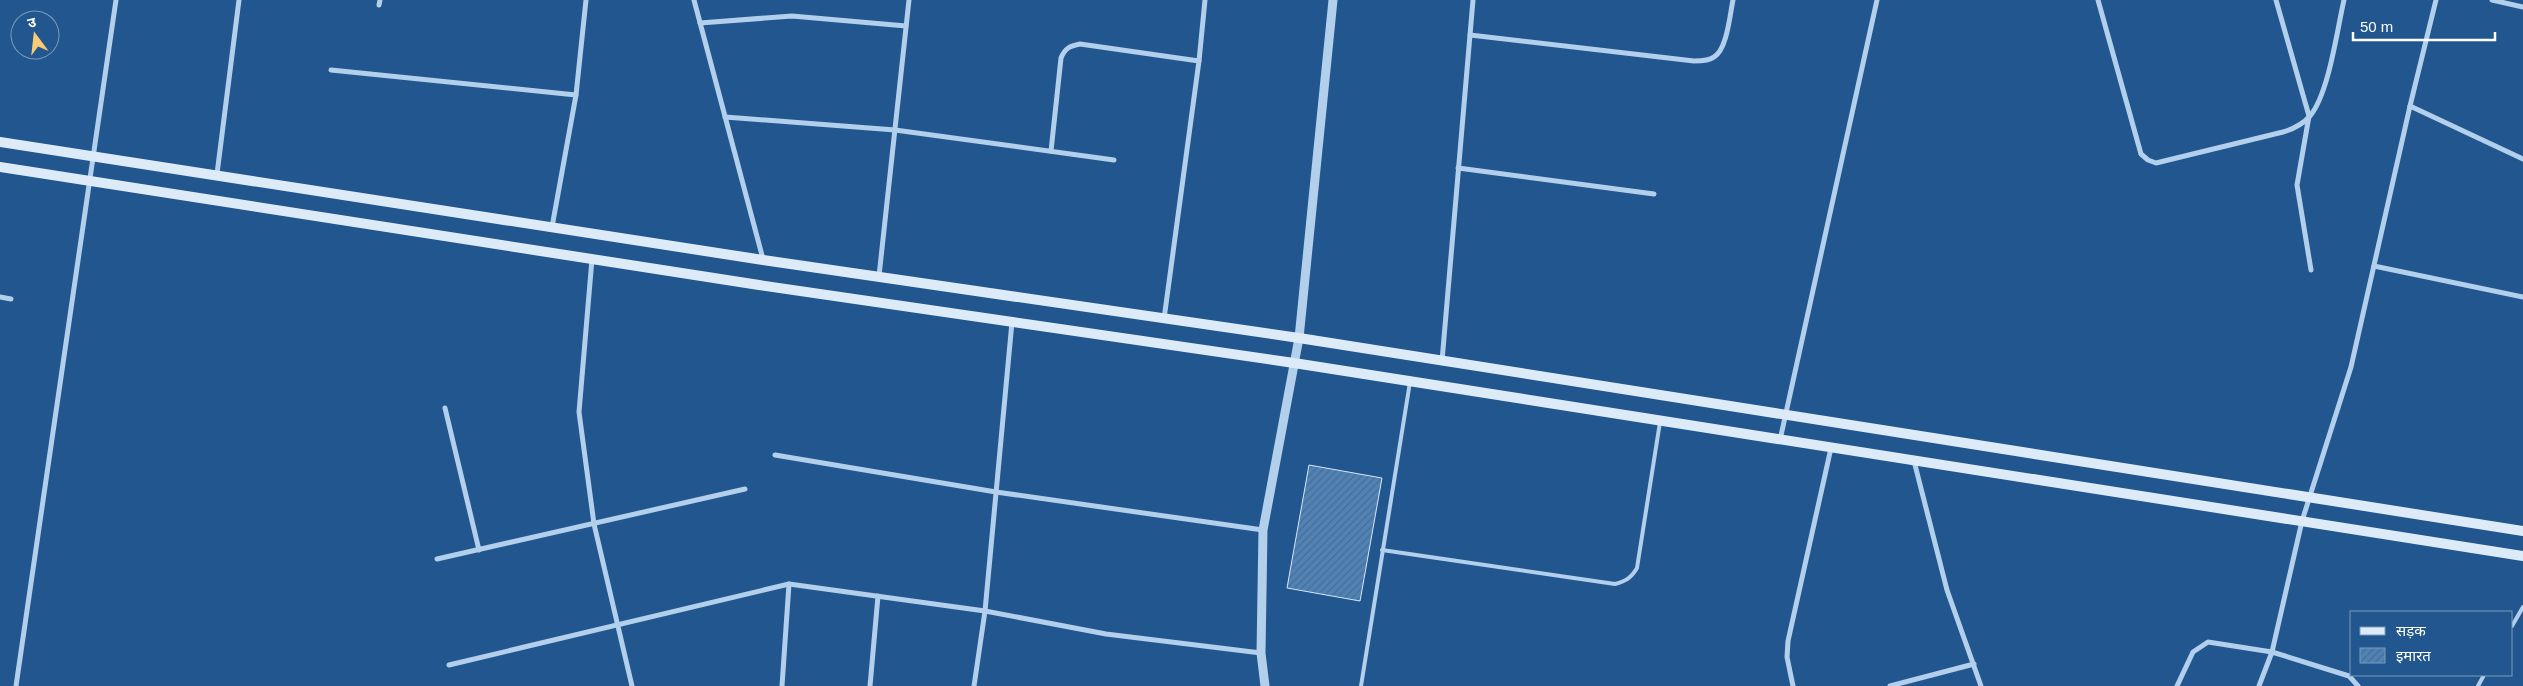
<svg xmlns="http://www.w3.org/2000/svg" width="2523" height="686" viewBox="0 0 2523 686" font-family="Arial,'Noto Sans Devanagari',sans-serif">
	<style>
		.building { fill: url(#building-hatch); stroke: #d7e8f9 }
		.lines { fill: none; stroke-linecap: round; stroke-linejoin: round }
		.service { stroke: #b2cfec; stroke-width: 4 }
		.minor { stroke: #b2cfec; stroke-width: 5 }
		.tertiary { stroke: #b2cfec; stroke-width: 9 }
		.secondary { stroke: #ddebf9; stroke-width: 10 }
	</style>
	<defs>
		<pattern id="building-hatch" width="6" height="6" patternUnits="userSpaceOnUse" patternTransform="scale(1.25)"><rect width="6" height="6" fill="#4f82b7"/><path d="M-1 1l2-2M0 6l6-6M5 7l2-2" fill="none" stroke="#4e6c8c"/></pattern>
	</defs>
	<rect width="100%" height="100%" fill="#22568e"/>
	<path class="building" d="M 1309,465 L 1382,478 L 1360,601 L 1287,588 Z"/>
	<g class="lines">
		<g class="service">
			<path d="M 1382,550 L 1615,584 C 1626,581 1631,578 1637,568 L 1660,422"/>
			<path d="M 2512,626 L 2523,607"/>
			<path d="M 1361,686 L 1410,382"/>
			<path d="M 2478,686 L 2484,675"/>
		</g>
		<g class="minor">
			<path d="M 694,0 L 763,259"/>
			<path d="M 2098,0 L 2141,154 L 2148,160 L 2156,163 L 2283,132 C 2293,129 2303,124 2310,116 C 2329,93 2337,30 2344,0"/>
			<path d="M 2276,0 L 2309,116 L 2297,185 L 2311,270"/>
			<path d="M 2492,0 L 2523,7"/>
			<path d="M 379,5 L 380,0"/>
			<path d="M 700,23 L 792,16 L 906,26"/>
			<path d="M 1470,35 L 1694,61 C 1700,61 1709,61 1714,57 C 1727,50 1730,14 1733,0"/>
			<path d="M 331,70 L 576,95"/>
			<path d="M 2410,106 L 2523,159"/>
			<path d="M 725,117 L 895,130 L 1114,160"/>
			<path d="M 1051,151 L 1061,58 C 1065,48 1070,46 1080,44 L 1199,61"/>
			<path d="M 1458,168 L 1654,194"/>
			<path d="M 217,174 L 239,0"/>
			<path d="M 552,227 L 576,95 L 586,0"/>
			<path d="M 592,259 L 579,412 L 594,524 L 632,686"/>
			<path d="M 2374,266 L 2523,297"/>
			<path d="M 879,276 L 909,0"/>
			<path d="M 0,297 L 11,299"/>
			<path d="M 1164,319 L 1199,61 L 1205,0"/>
			<path d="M 1442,361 L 1473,0"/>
			<path d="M 445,408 L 479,550"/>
			<path d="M 1780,440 L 1877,0"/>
			<path d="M 775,455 L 996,492 L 1263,530"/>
			<path d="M 1914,461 L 1947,590 L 1981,686"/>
			<path d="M 437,559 L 745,489"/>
			<path d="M 449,665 L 789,584 L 985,611 L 1106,634 L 1261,653"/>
			<path d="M 16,686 L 116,0"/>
			<path d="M 782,686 L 789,584"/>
			<path d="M 870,686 L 878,596"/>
			<path d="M 974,686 L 985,611 L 1012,322"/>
			<path d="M 1793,686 L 1787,657 L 1788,641 L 1831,448"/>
			<path d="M 1890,686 L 1974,664"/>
			<path d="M 2177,686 L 2193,652 L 2208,642 L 2272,652 L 2349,676 L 2358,686"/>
			<path d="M 2259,686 L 2272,652 L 2302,521 L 2351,367 L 2410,106 L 2436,0"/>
		</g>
		<path class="tertiary" d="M 1265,686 L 1261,653 L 1263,530 L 1299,338 L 1333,0"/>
		<g class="secondary">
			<path d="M 0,142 L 763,260 L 1299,338 L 2523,531"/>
			<path d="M 0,167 L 759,285 L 1294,363 L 2523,556"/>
		</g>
	</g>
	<rect x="2350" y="611" width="162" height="65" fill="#22568e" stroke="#7a9abb"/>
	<rect x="2360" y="627" width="25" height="8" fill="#ddebf9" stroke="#7a9abb"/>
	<text x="2396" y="636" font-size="15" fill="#ffffff">सड़क</text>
	<rect x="2360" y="648" width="25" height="15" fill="url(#building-hatch)" stroke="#7a9abb"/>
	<text x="2396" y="661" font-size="15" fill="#ffffff">इमारत</text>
	<g transform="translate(35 35) rotate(345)"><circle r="24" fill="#22568e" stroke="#7a9abb"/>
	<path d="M0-4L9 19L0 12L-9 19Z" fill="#f7cb74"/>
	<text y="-8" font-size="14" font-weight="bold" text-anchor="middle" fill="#ffffff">उ</text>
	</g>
	<path d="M2353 32v8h142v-8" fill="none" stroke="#ffffff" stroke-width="2.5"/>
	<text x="2360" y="32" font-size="15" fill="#ffffff" stroke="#22568e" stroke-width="4" paint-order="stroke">50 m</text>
</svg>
